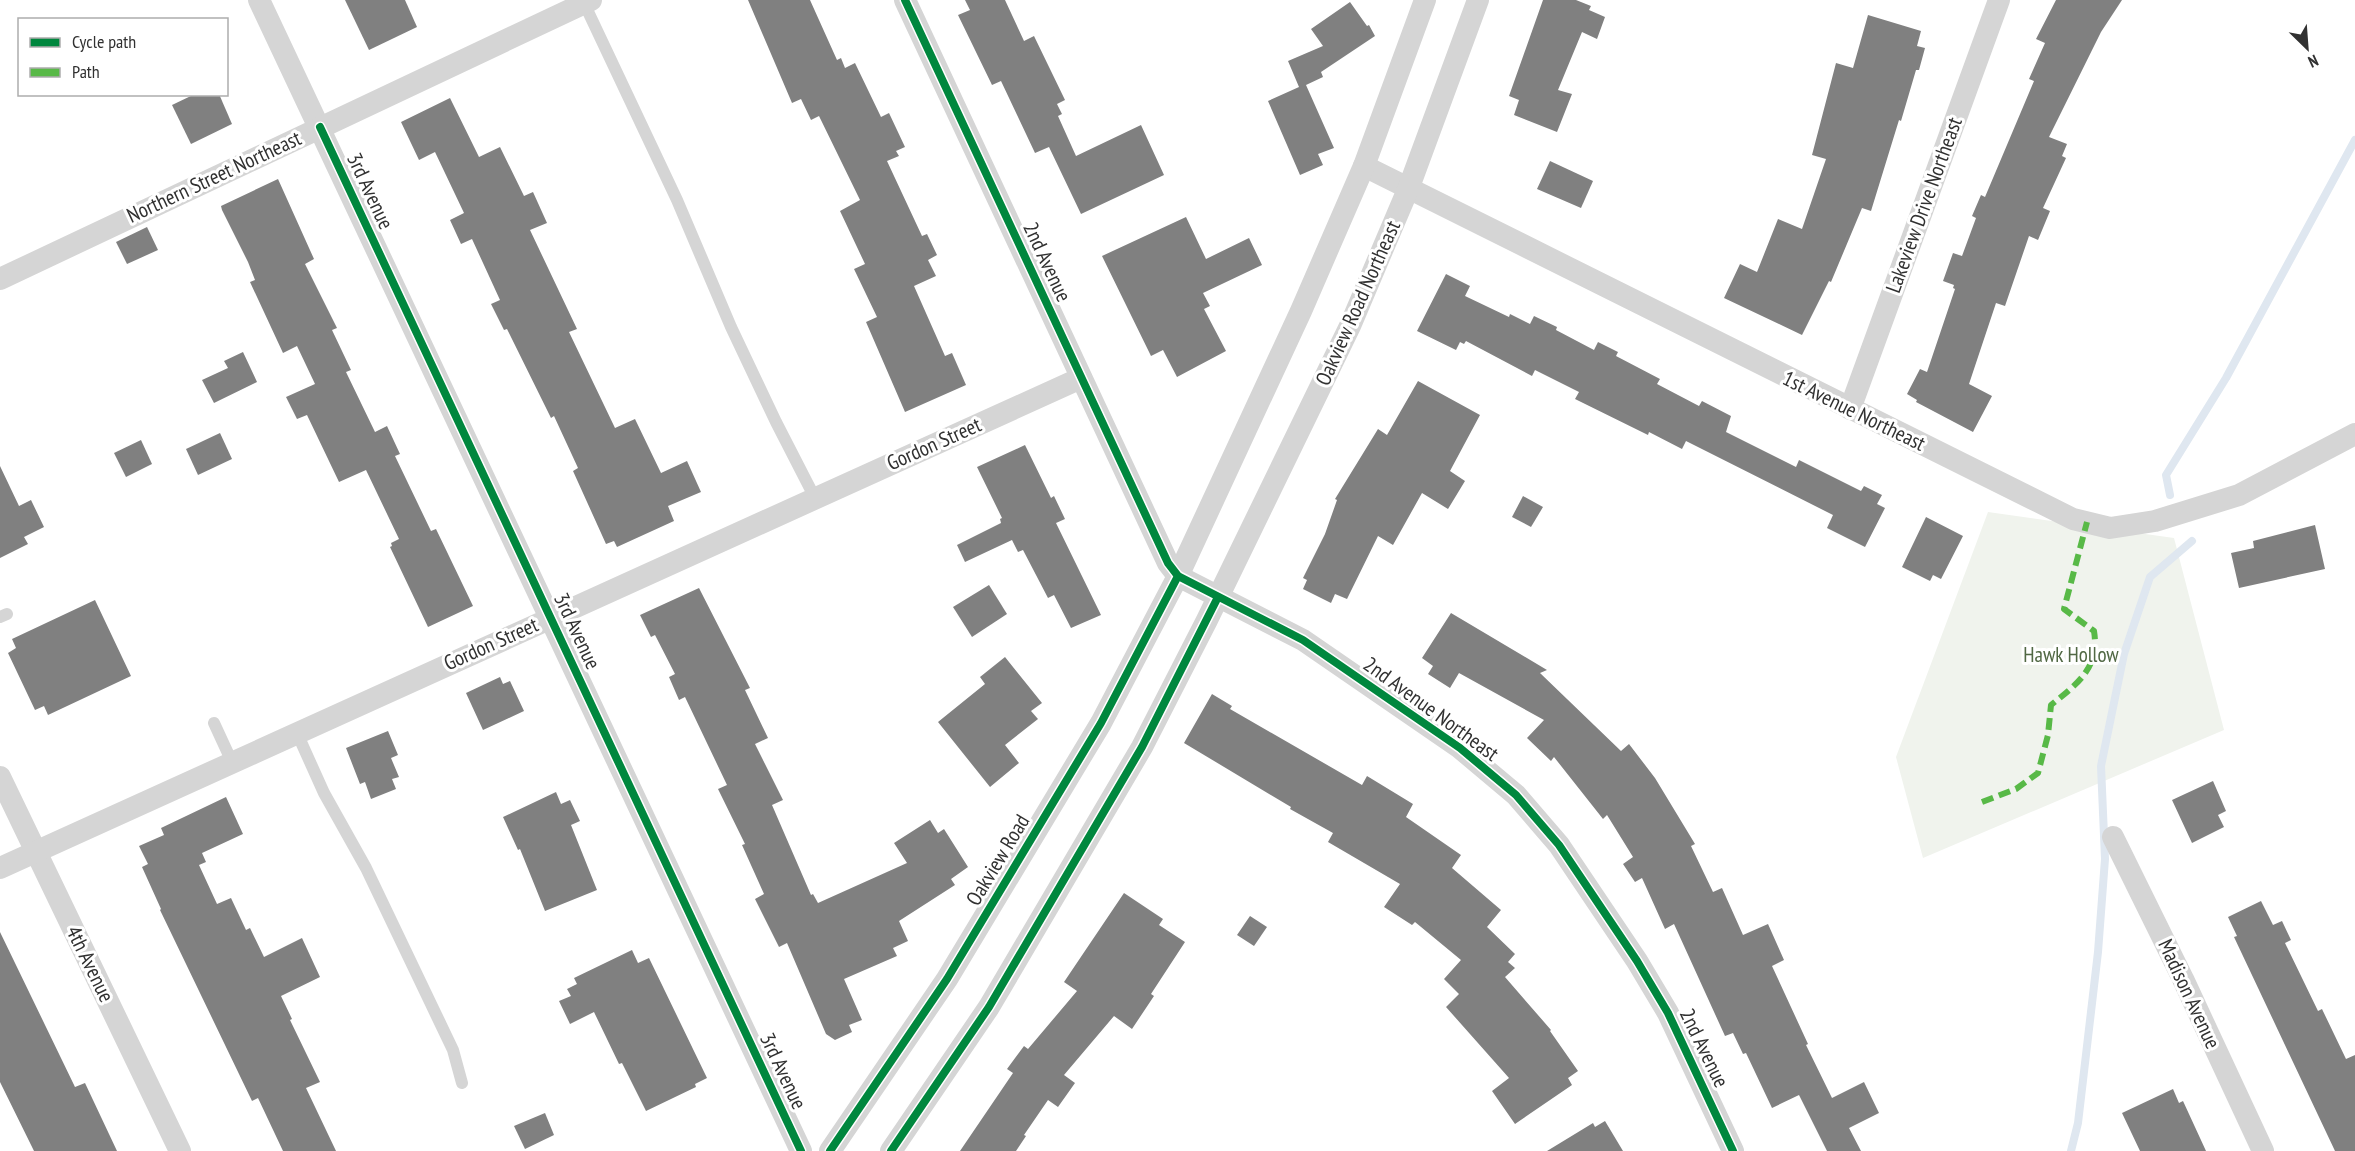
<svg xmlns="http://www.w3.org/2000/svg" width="2355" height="1151" viewBox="0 0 2355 1151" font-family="'PT Sans Narrow',sans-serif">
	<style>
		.green { fill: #f0f3ed }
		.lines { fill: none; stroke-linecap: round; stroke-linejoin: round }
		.stream { stroke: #dfe7f0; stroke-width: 8 }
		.building { fill: #808080 }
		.service { stroke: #d5d5d5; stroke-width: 12 }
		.minor { stroke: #d5d5d5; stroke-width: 22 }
		.quiet { stroke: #58b947; stroke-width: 6; stroke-dasharray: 12 6; stroke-linecap: butt }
		.cycleway-casing { stroke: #fff; stroke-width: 11 }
		.cycleway { stroke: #00873e; stroke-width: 8 }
		.labels { text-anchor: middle; stroke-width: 6; stroke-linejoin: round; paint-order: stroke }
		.street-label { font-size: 21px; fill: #313131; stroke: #fff }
		.park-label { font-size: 21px; fill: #516844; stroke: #fff }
	</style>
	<rect width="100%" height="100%" fill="#fff"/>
	<path class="green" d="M 1988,512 L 2174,538 L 2224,730 L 1923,858 L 1896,757 Z"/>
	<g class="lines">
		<g class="stream">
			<path d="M 2170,495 L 2166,475 L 2226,378 L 2355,140"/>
			<path d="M 2071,1151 L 2078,1123 L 2098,952 L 2105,859 L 2101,766 L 2124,654 L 2150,577 L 2192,541"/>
		</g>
	</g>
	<g class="building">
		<path d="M 345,0 L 405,0 L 417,27 L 369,50 Z"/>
		<path d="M 748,0 L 810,0 L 837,60 L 841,58 L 845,68 L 855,63 L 881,117 L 889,113 L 905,147 L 896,151 L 899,156 L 887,161 L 922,236 L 927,234 L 937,255 L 928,260 L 936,276 L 914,286 L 945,356 L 952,353 L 966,385 L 905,412 L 866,322 L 877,317 L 854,269 L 865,264 L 840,211 L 860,200 L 819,116 L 811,120 L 801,99 L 792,103 Z"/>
		<path d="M 965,0 L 1005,0 L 1024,41 L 1034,36 L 1065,100 L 1057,104 L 1062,114 L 1058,116 L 1076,156 L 1141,125 L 1164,175 L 1081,214 L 1049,147 L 1035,153 L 1001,81 L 992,85 L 958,15 L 970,10 Z"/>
		<path d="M 1543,0 L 1576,0 L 1591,6 L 1589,10 L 1605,17 L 1597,39 L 1582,32 L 1558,90 L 1572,94 L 1557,132 L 1514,115 L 1519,100 L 1509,96 Z"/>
		<path d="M 2056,0 L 2122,0 L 2101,32 L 2049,137 L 2067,144 L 2062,156 L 2066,158 L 2043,208 L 2050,211 L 2038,240 L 2029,236 L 2005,306 L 1996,303 L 1969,384 L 1992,396 L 1973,432 L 1916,402 L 1917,400 L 1907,394 L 1920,369 L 1927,372 L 1955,289 L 1953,288 L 1954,285 L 1943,281 L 1953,253 L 1962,256 L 1976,218 L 1972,216 L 1981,195 L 1985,197 L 2034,81 L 2029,79 L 2045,43 L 2036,39 Z"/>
		<path d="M 1350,2 L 1367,26 L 1369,25 L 1375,36 L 1321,72 L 1323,77 L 1306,85 L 1334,148 L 1318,154 L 1323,165 L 1300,175 L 1268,101 L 1299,87 L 1288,61 L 1323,46 L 1311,29 Z"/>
		<path d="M 1868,15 L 1921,31 L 1917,46 L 1925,48 L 1919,70 L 1916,70 L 1901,121 L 1899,120 L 1871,211 L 1862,208 L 1831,282 L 1829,281 L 1802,335 L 1724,298 L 1740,264 L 1757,272 L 1778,219 L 1802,229 L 1826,159 L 1812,155 L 1836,63 L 1853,68 Z"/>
		<path d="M 195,94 L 219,94 L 232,124 L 191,144 L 172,105 Z"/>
		<path d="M 450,98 L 479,157 L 500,147 L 524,196 L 533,192 L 547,223 L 530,230 L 577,329 L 569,332 L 615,428 L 635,419 L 661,473 L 687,461 L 701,492 L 668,506 L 674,521 L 617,547 L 614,541 L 606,544 L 573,471 L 578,468 L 554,416 L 551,418 L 507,329 L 504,330 L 491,304 L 500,300 L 472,239 L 461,244 L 450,220 L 464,213 L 435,152 L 419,160 L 401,122 Z"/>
		<path d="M 1550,161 L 1593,181 L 1581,208 L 1537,189 Z"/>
		<path d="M 278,179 L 314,259 L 305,264 L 337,328 L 332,330 L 351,370 L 346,372 L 375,432 L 387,426 L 400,454 L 395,456 L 431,531 L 436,529 L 473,606 L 428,627 L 390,547 L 392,546 L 391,543 L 399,539 L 366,470 L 339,482 L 307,415 L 297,419 L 286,397 L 315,384 L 297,346 L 283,353 L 250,282 L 255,280 L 248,262 L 222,210 L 221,206 Z"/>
		<path d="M 1186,217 L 1206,259 L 1249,238 L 1262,265 L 1203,293 L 1210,306 L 1204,309 L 1226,351 L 1177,377 L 1163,350 L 1151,356 L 1102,256 Z"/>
		<path d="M 147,227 L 158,250 L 127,264 L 116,242 Z"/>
		<path d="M 1446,274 L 1470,286 L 1465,296 L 1509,317 L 1510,314 L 1530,324 L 1534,316 L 1557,327 L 1556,330 L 1594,350 L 1598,342 L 1618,352 L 1616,356 L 1660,379 L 1657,384 L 1699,406 L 1702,401 L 1731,416 L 1726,432 L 1796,467 L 1799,460 L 1861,491 L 1864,486 L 1882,495 L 1877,504 L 1885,508 L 1865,547 L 1827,528 L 1833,515 L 1686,441 L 1682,449 L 1649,432 L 1648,435 L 1575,399 L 1579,392 L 1535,370 L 1532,376 L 1466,341 L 1464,344 L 1460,342 L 1456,350 L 1417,331 Z"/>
		<path d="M 243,352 L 257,382 L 214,403 L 202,380 L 228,368 L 224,361 Z"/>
		<path d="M 1418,381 L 1480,415 L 1450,471 L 1465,481 L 1448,509 L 1422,493 L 1393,545 L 1378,536 L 1347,599 L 1335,594 L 1331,603 L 1303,589 L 1307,580 L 1303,578 L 1325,534 L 1337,500 L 1335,499 L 1378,429 L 1387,435 Z"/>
		<path d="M 220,433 L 232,459 L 198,475 L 186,449 Z"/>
		<path d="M 141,440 L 152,464 L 126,477 L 114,453 Z"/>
		<path d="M 1025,445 L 1051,498 L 1054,496 L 1065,519 L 1056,523 L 1101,615 L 1071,628 L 1054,595 L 1048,598 L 1023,550 L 1018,552 L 1012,540 L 965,562 L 957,545 L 1001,523 L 1000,519 L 1002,518 L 977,467 Z"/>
		<path d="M 0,466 L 19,506 L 31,500 L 44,527 L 24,537 L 28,544 L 0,558 Z"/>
		<path d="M 1523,496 L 1543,507 L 1531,527 L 1512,517 Z"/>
		<path d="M 1926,517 L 1963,536 L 1941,579 L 1933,575 L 1930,581 L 1902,567 Z"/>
		<path d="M 2315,525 L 2325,569 L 2239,588 L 2231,553 L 2254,548 L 2253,541 Z"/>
		<path d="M 989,585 L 1007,614 L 972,637 L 953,607 Z"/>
		<path d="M 699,588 L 750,688 L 745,690 L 768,738 L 755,744 L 783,800 L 772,805 L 811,895 L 813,894 L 818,903 L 907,863 L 894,843 L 930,820 L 938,833 L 944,829 L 968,867 L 951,879 L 955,885 L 899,921 L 908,941 L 893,948 L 897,956 L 844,979 L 862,1020 L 849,1025 L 852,1032 L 835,1040 L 826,1034 L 787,943 L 779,947 L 755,899 L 764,894 L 742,845 L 745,844 L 718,789 L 727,785 L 685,697 L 679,700 L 669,677 L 675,674 L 655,635 L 651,637 L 640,615 Z"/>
		<path d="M 95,600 L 131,676 L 48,715 L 44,706 L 35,710 L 8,653 L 16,648 L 12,639 Z"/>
		<path d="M 1451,613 L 1547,670 L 1540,673 L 1621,751 L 1629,744 L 1655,778 L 1695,844 L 1691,846 L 1713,892 L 1722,888 L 1743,935 L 1768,924 L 1784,960 L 1772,966 L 1808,1044 L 1806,1045 L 1832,1098 L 1864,1082 L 1879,1113 L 1849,1128 L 1861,1151 L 1827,1151 L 1799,1095 L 1772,1108 L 1746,1053 L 1743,1054 L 1733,1033 L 1725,1036 L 1674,924 L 1665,929 L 1642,878 L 1635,882 L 1623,864 L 1633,857 L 1607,815 L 1603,819 L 1554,757 L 1551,761 L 1527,738 L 1544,720 L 1459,673 L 1450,688 L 1428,674 L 1433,666 L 1422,658 Z"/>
		<path d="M 1005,657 L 1042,703 L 1031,711 L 1038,719 L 1005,745 L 1019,763 L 990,787 L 938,722 L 985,684 L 980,677 Z"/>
		<path d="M 500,677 L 503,684 L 510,681 L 524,711 L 483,730 L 466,693 Z"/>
		<path d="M 1212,694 L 1232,706 L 1230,709 L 1362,785 L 1367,776 L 1413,804 L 1406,817 L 1461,855 L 1452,868 L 1501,910 L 1487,927 L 1515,954 L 1508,962 L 1515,968 L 1505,977 L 1551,1030 L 1550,1031 L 1578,1071 L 1568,1078 L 1572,1085 L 1515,1124 L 1492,1091 L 1509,1078 L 1446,1007 L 1459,994 L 1444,979 L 1461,960 L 1415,922 L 1412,925 L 1384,907 L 1400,884 L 1328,842 L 1333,833 L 1290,809 L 1291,807 L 1184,743 Z"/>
		<path d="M 388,731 L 398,755 L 391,758 L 399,777 L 392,779 L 396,789 L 371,799 L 365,782 L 360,784 L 346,748 Z"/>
		<path d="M 2213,781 L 2226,811 L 2218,815 L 2224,827 L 2192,843 L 2172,800 Z"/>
		<path d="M 556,792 L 561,804 L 570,800 L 580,821 L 571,825 L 597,890 L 545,911 L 520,849 L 518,850 L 503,817 Z"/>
		<path d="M 226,797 L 243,834 L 202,853 L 206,862 L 199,865 L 217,904 L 231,898 L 246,930 L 250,928 L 264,957 L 302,938 L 320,977 L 281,996 L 292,1019 L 290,1020 L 320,1082 L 306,1088 L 336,1151 L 283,1151 L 258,1098 L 252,1101 L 160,910 L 161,909 L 142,867 L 148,864 L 139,846 L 164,835 L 161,828 Z"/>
		<path d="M 1124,893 L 1163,919 L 1159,925 L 1185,942 L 1151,994 L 1154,996 L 1132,1029 L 1114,1016 L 1064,1075 L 1075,1083 L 1058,1107 L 1048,1100 L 1024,1135 L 1026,1136 L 1016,1151 L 960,1151 L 1013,1073 L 1007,1069 L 1024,1046 L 1028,1049 L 1077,991 L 1064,982 Z"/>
		<path d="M 2261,901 L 2273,925 L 2282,921 L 2291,940 L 2285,943 L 2318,1011 L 2322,1009 L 2346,1059 L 2355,1055 L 2355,1151 L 2335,1151 L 2234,937 L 2237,936 L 2228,917 Z"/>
		<path d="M 1250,916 L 1267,927 L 1254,946 L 1237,935 Z"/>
		<path d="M 0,932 L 75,1087 L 85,1083 L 117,1151 L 34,1151 L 0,1082 Z"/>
		<path d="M 632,950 L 638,963 L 649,958 L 707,1078 L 695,1084 L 696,1087 L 646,1111 L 622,1063 L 619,1064 L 594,1012 L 570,1024 L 559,1001 L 571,996 L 567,989 L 577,984 L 574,978 Z"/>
		<path d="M 2173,1089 L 2179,1103 L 2183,1101 L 2206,1151 L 2140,1151 L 2122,1113 Z"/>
		<path d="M 545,1113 L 554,1135 L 525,1149 L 514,1126 Z"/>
		<path d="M 1605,1121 L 1623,1151 L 1547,1151 L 1593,1123 L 1595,1127 Z"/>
	</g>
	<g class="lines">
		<g class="service">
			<path d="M 584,3 L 677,200 L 731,327 L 776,422 L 815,498"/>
			<path d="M 0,617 L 7,614"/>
			<path d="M 214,723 L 232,762"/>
			<path d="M 297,733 L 324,793 L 366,868 L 431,1004 L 453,1050 L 462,1083"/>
		</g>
		<g class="minor">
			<path d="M 259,0 L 801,1151"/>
			<path d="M 905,0 L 1168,563 L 1178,576 L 1303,640 L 1460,748 L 1516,795 L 1559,845 L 1637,961 L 1668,1013 L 1733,1151"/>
			<path d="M 1364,166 L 2073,519 L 2110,528 L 2155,521 L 2239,495 L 2355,434"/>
			<path d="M 0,279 L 591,0"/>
			<path d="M 1850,409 L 1999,0"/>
			<path d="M 0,777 L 180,1151"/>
			<path d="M 2113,837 L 2183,979 L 2263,1151"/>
			<path d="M 0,868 L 1081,378"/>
			<path d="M 830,1151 L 947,979 L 1101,723 L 1178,576 L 1301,311 L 1364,166 L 1425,0"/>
			<path d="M 891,1151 L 989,1007 L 1142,747 L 1207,620 L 1350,326 L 1409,187 L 1478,0"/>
		</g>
		<path class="quiet" d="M 1982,802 L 2016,789 L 2038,773 L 2048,735 L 2051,705 C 2077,684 2100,668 2094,631 L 2064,609 L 2087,522"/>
		<defs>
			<g id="cycleway">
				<path d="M 905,0 L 1168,563 L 1178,576 L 1303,640 L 1460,748 L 1516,795 L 1559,845 L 1637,961 L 1668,1013 L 1733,1151"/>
				<path d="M 320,127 L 801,1151"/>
				<path d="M 830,1151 L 947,979 L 1101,723 L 1178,576"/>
				<path d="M 891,1151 L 989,1007 L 1142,747 L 1218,597"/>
			</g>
		</defs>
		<use href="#cycleway" class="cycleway-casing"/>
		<use href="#cycleway" class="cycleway"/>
	</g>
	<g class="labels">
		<g class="street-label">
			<text transform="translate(214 177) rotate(-25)" y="7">Northern Street Northeast</text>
			<text transform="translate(370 191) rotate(65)" y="7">3rd Avenue</text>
			<text transform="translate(1924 205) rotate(-70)" y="7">Lakeview Drive Northeast</text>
			<text transform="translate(1047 262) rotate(65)" y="7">2nd Avenue</text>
			<text transform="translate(1358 303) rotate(-66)" y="7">Oakview Road Northeast</text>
			<text transform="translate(1854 411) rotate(26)" y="7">1st Avenue Northeast</text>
			<text transform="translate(934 444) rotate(-24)" y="7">Gordon Street</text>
			<text transform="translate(577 631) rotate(65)" y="7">3rd Avenue</text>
			<text transform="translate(491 644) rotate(-24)" y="7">Gordon Street</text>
			<text transform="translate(1431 709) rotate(36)" y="7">2nd Avenue Northeast</text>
			<text transform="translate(998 860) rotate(-59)" y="7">Oakview Road</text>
			<text transform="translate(90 964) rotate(64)" y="7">4th Avenue</text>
			<text transform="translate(2189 994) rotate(65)" y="7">Madison Avenue</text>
			<text transform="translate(1704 1048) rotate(64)" y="7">2nd Avenue</text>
			<text transform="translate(783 1071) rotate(65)" y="7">3rd Avenue</text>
		</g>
		<g class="park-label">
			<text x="2071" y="662">Hawk Hollow</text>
		</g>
	</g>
	<rect x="18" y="18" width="210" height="78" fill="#ffffff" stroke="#adadad" stroke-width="1.5"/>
	<rect x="30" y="38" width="30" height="9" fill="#00873e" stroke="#adadad" stroke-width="1.5"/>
	<text x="72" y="48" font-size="18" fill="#313131">Cycle path</text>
	<rect x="30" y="68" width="30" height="9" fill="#58b947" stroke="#adadad" stroke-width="1.5"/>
	<text x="72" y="78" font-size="18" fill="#313131">Path</text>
	<g transform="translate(2307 48) rotate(155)" stroke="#ffffff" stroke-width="4.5" paint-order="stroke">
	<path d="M0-4.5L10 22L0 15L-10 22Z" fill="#313131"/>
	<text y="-9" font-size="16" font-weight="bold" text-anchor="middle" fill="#313131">N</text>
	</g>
</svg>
